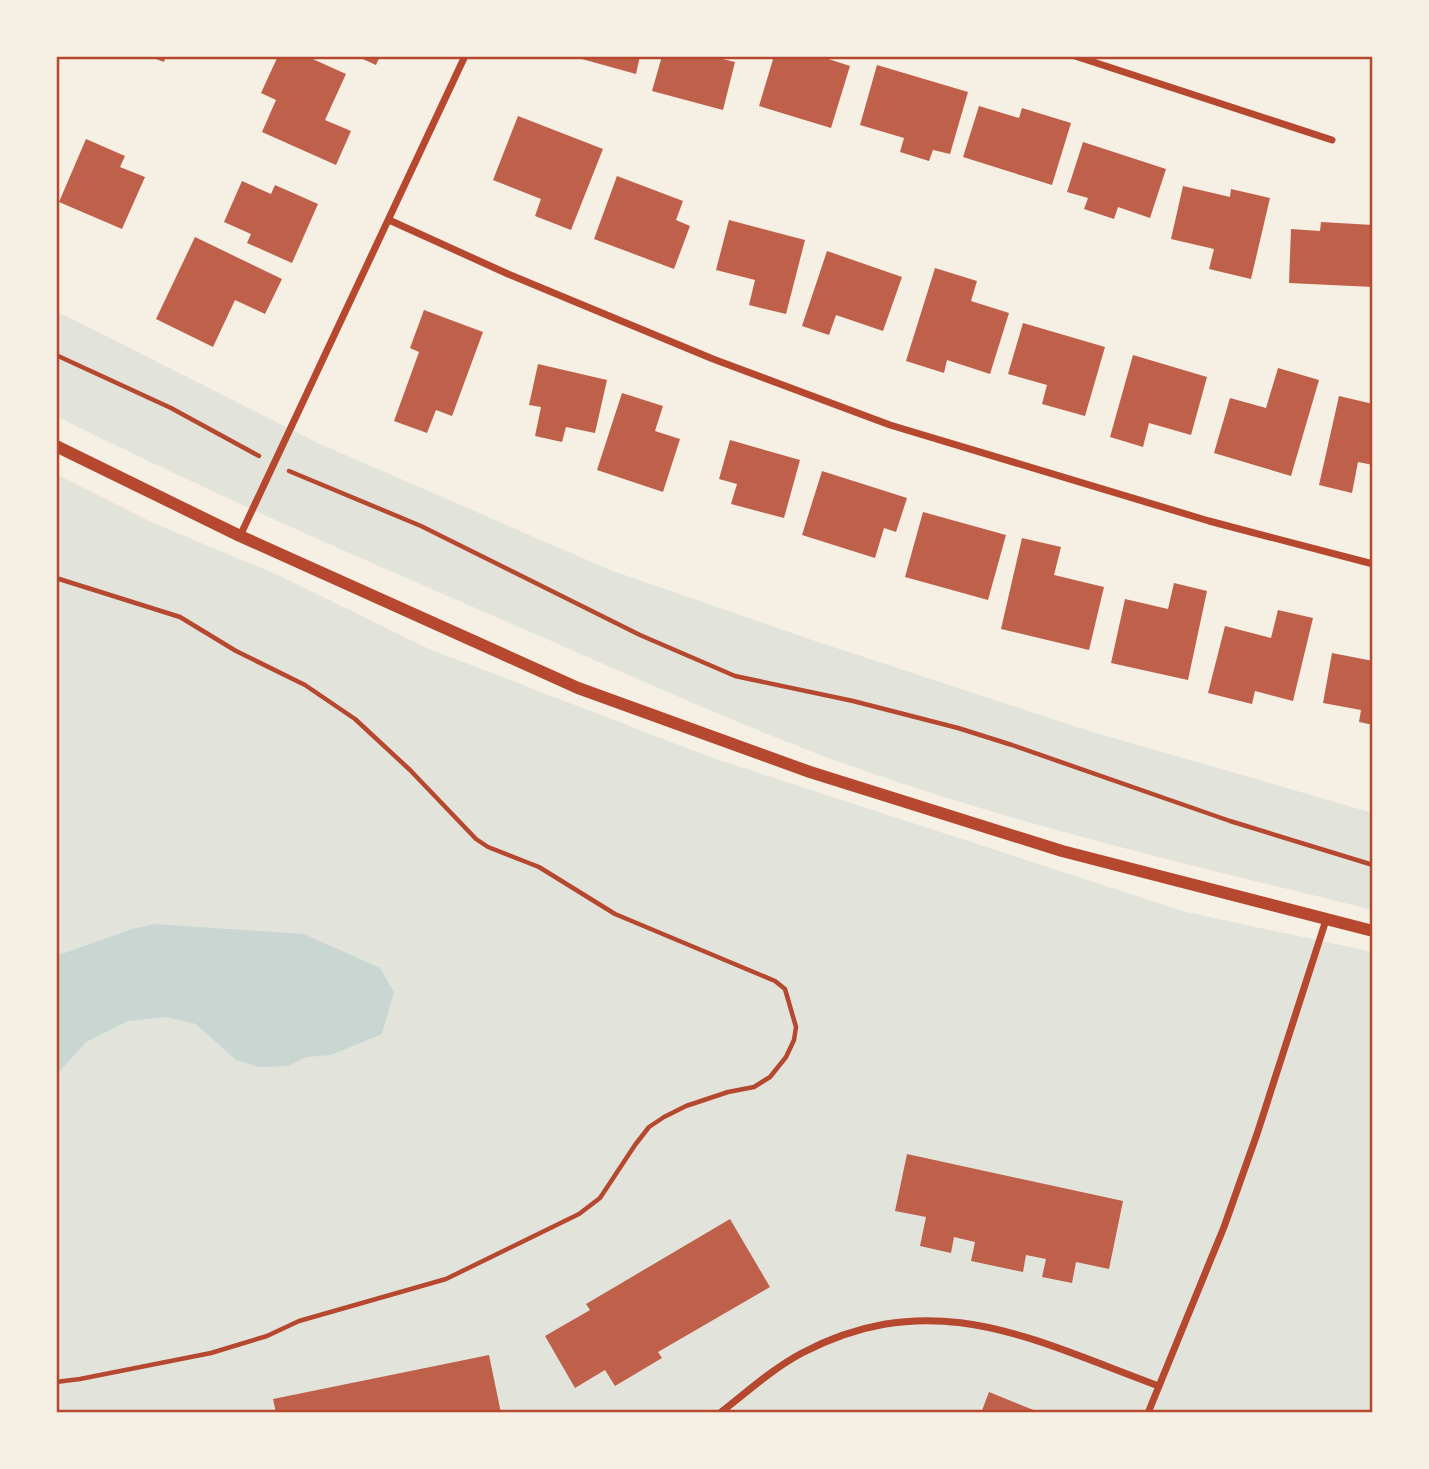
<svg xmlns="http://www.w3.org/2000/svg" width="1429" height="1469" viewBox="0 0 1429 1469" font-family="Rubik,sans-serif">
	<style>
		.green { fill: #e2e4dc }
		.water { fill: #c9d6d2 }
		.building { fill: #bf614a }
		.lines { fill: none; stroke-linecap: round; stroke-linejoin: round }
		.path { stroke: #b5482f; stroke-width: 4.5 }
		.minor { stroke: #b5482f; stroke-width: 7 }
		.tertiary { stroke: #b5482f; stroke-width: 12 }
		.neatline { fill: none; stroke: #b5482f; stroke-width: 2.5 }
	</style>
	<rect width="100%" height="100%" fill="#f6efe4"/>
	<g class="green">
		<path d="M 56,311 L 318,443 L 610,570 L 812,640 L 1086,730 L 1373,813 L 1373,910 C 1206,869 1037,830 874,774 C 760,735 650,684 540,636 C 377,566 214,495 56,416 Z"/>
		<path d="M 56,474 L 151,522 L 280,576 L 427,648 L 710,757 L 1186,912 L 1373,952 L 1373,1413 L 56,1413 Z"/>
	</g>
	<path class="water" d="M 155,924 L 304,934 L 380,968 L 394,992 L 382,1034 L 331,1055 L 307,1057 L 288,1066 L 259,1067 L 236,1060 L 196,1024 L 166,1017 L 128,1021 L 86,1042 L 56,1075 L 56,956 L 132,929 Z"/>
	<g class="building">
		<path d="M 148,56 L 166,56 L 164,62 Z"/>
		<path d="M 278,56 L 306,56 L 346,74 L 325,120 L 351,131 L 336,165 L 262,132 L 276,100 L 261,93 Z"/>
		<path d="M 356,56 L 380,56 L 376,65 Z"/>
		<path d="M 571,56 L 640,56 L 636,74 Z"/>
		<path d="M 662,56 L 711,56 L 735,62 L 723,110 L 652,91 Z"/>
		<path d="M 774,56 L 819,56 L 850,66 L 831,128 L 759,106 Z"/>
		<path d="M 877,65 L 968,92 L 950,154 L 933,150 L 929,161 L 900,152 L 904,138 L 860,125 Z"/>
		<path d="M 979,106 L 1019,118 L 1022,108 L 1071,123 L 1052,185 L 963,157 Z"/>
		<path d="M 518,116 L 603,149 L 571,230 L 535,216 L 541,199 L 493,180 Z"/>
		<path d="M 86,139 L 125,156 L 120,167 L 145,177 L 122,229 L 59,202 Z"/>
		<path d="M 1083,142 L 1166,169 L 1150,218 L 1118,207 L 1114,219 L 1084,209 L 1088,198 L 1067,192 Z"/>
		<path d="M 617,176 L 683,201 L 676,220 L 690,226 L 674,269 L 594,239 Z"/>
		<path d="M 242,181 L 271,194 L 275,185 L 318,204 L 292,263 L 247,243 L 251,234 L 224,222 Z"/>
		<path d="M 1183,186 L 1230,197 L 1231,189 L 1270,198 L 1251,279 L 1209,269 L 1214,249 L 1171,239 Z"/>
		<path d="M 729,220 L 805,240 L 786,314 L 749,305 L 755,280 L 716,270 Z"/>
		<path d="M 1321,222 L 1373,225 L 1373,287 L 1289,283 L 1291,229 L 1320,231 Z"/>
		<path d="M 195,237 L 282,279 L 265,314 L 235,300 L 213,347 L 156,319 Z"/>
		<path d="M 827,251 L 902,277 L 883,331 L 836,315 L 829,335 L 802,326 Z"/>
		<path d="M 935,268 L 977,281 L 971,301 L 1009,313 L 990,374 L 947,360 L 944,373 L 906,361 Z"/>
		<path d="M 424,310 L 483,332 L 452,416 L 436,410 L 427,433 L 394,421 L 419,352 L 410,348 Z"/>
		<path d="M 1023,323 L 1105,347 L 1085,416 L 1042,404 L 1047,385 L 1008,374 Z"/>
		<path d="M 1133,355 L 1207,377 L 1191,435 L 1149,423 L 1143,447 L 1110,437 Z"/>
		<path d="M 538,364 L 607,380 L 595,433 L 566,427 L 562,442 L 535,436 L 541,407 L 529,405 Z"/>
		<path d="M 1278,368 L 1319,380 L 1291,476 L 1214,453 L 1230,398 L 1266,408 Z"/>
		<path d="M 622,393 L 663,406 L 655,431 L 680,439 L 663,492 L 597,470 Z"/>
		<path d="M 1339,396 L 1373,404 L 1373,465 L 1358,462 L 1352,493 L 1319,485 Z"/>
		<path d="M 730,440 L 800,460 L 784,518 L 731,504 L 737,484 L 719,479 Z"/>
		<path d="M 822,471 L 907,498 L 896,532 L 884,528 L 875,558 L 802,535 Z"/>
		<path d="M 923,512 L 1006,535 L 988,600 L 905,577 Z"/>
		<path d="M 1022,538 L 1061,547 L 1054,575 L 1104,587 L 1089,650 L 1001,629 Z"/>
		<path d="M 1174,583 L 1207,591 L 1188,680 L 1111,663 L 1125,599 L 1168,609 Z"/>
		<path d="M 1278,610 L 1313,618 L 1293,701 L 1255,691 L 1252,704 L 1208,693 L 1225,626 L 1271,638 Z"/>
		<path d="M 1332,653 L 1373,661 L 1373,725 L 1359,722 L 1361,710 L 1323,703 Z"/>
		<path d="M 907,1154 L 1123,1201 L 1109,1269 L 1076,1262 L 1072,1283 L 1042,1277 L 1046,1259 L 1026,1255 L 1023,1272 L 971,1261 L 975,1242 L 954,1237 L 951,1253 L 920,1246 L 926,1217 L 895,1211 Z"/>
		<path d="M 730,1219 L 770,1287 L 658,1352 L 662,1358 L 615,1386 L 605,1370 L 575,1388 L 545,1336 L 590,1310 L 586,1304 Z"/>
		<path d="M 489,1355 L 501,1413 L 276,1413 L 273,1399 Z"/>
		<path d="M 989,1392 L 1041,1413 L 981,1413 Z"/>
	</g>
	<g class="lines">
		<g class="path">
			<path d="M 56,355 L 171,408 L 259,456"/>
			<path d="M 289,471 L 421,526 L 640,635 L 735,676 L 853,701 L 958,728 L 1012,745 L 1230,821 L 1373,865"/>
			<path d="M 56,578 L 180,617 L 236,651 L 305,685 L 355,719 L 410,770 L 476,839 L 488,847 L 539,867 L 615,914 L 775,981 L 785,989 L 796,1027 L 794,1040 L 786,1057 L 770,1077 L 754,1087 L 728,1092 L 686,1106 L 664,1117 L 649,1127 L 635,1145 L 600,1198 L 579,1214 L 446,1279 L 299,1321 L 267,1336 L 211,1353 L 80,1379 L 56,1382"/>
		</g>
		<g class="minor">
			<path d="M 1075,56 L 1332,140"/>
			<path d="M 389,220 L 508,274 L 713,359 L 890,425 L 1209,521 L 1373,564"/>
			<path d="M 240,536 L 465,56"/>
			<path d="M 720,1413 C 747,1392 772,1369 802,1353 C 934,1284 1033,1340 1159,1386"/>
			<path d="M 1148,1413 L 1224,1227 L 1257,1134 L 1326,920"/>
		</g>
		<path class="tertiary" d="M 56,446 L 240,536 L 578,688 L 810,772 L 1062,851 L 1373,931"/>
	</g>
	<rect width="1429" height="1469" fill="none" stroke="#f6efe4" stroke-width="116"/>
	<rect x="58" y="58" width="1313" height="1353" class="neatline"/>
</svg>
